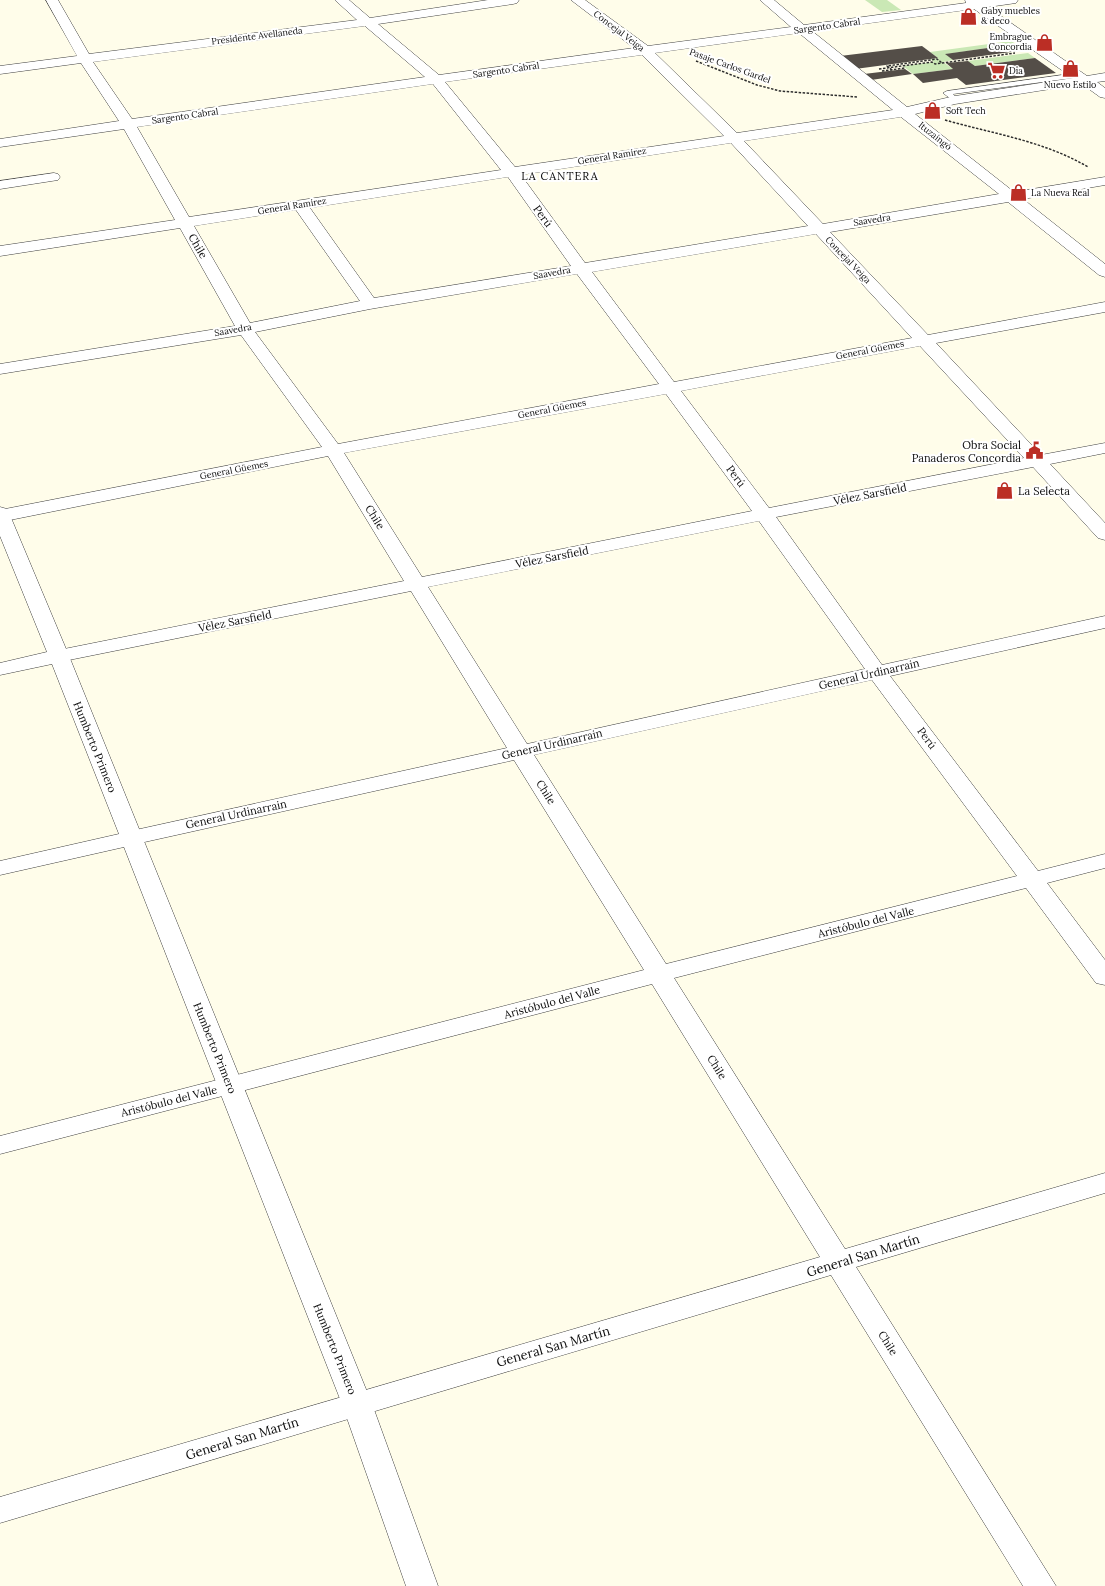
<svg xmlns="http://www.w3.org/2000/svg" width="1105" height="1586" viewBox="0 0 1105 1586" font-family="Lora,serif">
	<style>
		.green { fill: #cae8b5 }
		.building { fill: #544e48 }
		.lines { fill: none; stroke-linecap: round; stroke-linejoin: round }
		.service-casing { stroke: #3f3f3f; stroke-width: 1 }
		.pedestrian-casing { stroke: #3f3f3f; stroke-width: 1 }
		.minor-casing { stroke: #3f3f3f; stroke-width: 1 }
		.tertiary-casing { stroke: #3f3f3f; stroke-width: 1 }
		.path { stroke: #2e2e2e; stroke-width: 1.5; stroke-dasharray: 2.5 1.5; stroke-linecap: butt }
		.service { fill: #fff; fill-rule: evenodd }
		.pedestrian { fill: #fff; fill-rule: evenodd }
		.minor { fill: #fff; fill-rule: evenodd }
		.tertiary { fill: #fff; fill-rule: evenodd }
		.path-bridge { stroke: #2e2e2e; stroke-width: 1.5; stroke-dasharray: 2.5 1.5; stroke-linecap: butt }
		.labels { text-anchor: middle; stroke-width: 4; stroke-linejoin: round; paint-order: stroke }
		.far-poi-label { font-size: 9px; fill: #0c0c0c; stroke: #fff; text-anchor: start }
		.far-street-label { font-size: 9px; fill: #0c0c0c; stroke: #fff }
		.far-quarter-label { font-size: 11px; letter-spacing: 1px; fill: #0c0c0c; stroke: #fff }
		.street-label { font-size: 11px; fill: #0c0c0c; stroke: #fff }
		.poi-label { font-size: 11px; fill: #0c0c0c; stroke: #fff; text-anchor: end }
		.near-street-label { font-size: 13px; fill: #0c0c0c; stroke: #fff }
	</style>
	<rect width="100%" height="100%" fill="#fffdea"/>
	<g class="green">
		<path d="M 865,0 L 887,0 L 901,10 L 882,12 Z"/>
		<path d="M 1011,41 L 1016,44 L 946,54 L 953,60 L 943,62 L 953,69 L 913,74 L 903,66 L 934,62 L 930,59 L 938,58 L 930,52 Z"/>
		<path d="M 1028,53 L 1035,58 L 975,66 L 968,61 Z"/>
	</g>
	<g class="building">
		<path d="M 1016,44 L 1025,50 L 953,60 L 945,54 Z"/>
		<path d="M 922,46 L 938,58 L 855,69 L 840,56 Z"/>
		<path d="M 1035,58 L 1056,73 L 966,85 L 957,78 L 923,83 L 913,74 L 953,69 L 946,63 L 968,61 L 975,66 Z"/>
		<path d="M 905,69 L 912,74 L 871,80 L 864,74 Z"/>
	</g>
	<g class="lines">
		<defs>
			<path id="service" d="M 1077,73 L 1081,75 L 1080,77 L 953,94 L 959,100 L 955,102 L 943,93 L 947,91 Z"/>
			<path id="pedestrian" d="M 54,173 L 58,174 L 60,177 L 58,180 L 0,189 L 0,181 Z"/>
			<path id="minor" d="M 46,0 L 58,0 L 89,54 L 357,20 L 335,0 L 349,0 L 370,18 L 488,0 L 519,0 L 517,3 L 513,4 L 378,24 L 439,75 L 634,48 L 571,0 L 585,0 L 648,46 L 791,27 L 760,0 L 774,0 L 804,25 L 966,3 L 965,0 L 1018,0 L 1016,3 L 988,7 L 1087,76 L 1105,73 L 1105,81 L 1097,82 L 1105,88 L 1105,98 L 1100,97 L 1082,84 L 955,104 L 915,114 L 1014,192 L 1105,177 L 1105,185 L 1023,199 L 1105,264 L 1105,277 L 1099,275 L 1008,202 L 830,232 L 928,335 L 1105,302 L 1105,312 L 936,343 L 1041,455 L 1105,443 L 1105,453 L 1050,464 L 1105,523 L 1105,540 L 1098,538 L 1033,467 L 776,517 L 882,665 L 1105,616 L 1105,628 L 890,676 L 1038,871 L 1105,854 L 1105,868 L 1047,883 L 1105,960 L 1105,985 L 1096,983 L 1026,888 L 674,978 L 845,1249 L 1105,1173 L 1105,1193 L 856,1267 L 1056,1586 L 1023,1586 L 831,1275 L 0,1523 L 0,1497 L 820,1257 L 652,984 L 0,1154 L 0,1136 L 644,970 L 514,760 L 131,845 L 123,843 L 120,838 L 123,833 L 131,831 L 507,748 L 411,591 L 59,662 L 52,660 L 49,656 L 52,652 L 59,650 L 404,581 L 328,456 L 0,522 L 0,510 L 322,447 L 241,335 L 0,374 L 0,364 L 235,326 L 180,228 L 0,256 L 0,246 L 175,220 L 124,129 L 0,147 L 0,139 L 119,121 L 81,63 L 0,74 L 0,66 L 77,56 ZM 974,9 L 1073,78 L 955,96 L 907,107 L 812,31 ZM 365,26 L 425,77 L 132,119 L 93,62 ZM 799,33 L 893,110 L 737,133 L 655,53 ZM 642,55 L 724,136 L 515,167 L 445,82 ZM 433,84 L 501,170 L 189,217 L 137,127 ZM 901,117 L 999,194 L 823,224 L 744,141 ZM 731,143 L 808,226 L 585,263 L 521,175 ZM 508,177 L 571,266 L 374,298 L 310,208 ZM 296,210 L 360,301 L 250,323 L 194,226 ZM 816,234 L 912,338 L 674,382 L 592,272 ZM 577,274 L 659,384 L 338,444 L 255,332 L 370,309 ZM 920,346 L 1024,458 L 769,508 L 681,391 ZM 666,394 L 752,511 L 422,577 L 344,453 ZM 759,521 L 865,669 L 527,744 L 428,587 ZM 872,680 L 1017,876 L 666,964 L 534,755 Z"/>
			<path id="tertiary" d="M 0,507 L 7,509 L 9,513 L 69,656 L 372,1404 L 438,1586 L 406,1586 L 342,1404 L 124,847 L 0,875 L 0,861 L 119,834 L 52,664 L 0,675 L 0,663 L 47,652 L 0,536 Z"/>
		</defs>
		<use href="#service" class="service-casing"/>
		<use href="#pedestrian" class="pedestrian-casing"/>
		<use href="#minor" class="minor-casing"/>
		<use href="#tertiary" class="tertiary-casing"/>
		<g class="path">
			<path d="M 696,61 L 757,85 L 780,91 L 857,97"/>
			<path d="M 879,69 L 932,62 L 935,64 L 1015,53"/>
			<path d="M 882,71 L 905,68"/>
			<path d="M 945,120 C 994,134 1044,141 1088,167"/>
		</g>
		<use href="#service" class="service"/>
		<use href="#pedestrian" class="pedestrian"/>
		<use href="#minor" class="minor"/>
		<use href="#tertiary" class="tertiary"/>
		<path class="path-bridge" d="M 892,70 L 887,66 L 937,59 L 942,63"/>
	</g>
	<defs>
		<symbol id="shop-bare" viewBox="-9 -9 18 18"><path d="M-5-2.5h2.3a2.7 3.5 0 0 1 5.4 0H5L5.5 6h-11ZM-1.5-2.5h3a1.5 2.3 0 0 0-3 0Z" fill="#bb2e25" stroke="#fff" stroke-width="2.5" paint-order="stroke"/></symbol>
		<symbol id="supermarket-bare" viewBox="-9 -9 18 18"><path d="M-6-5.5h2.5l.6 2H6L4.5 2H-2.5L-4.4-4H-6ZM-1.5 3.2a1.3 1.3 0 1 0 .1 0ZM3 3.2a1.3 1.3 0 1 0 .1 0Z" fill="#bb2e25" stroke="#fff" stroke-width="2.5" paint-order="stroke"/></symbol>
		<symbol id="civic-bare" viewBox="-9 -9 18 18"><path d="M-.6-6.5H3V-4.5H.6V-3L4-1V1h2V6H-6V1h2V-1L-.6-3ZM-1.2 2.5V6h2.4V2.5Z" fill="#bb2e25" stroke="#fff" stroke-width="2.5" paint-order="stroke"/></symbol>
	</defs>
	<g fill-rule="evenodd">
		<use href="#shop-bare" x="956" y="4" width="25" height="25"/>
		<use href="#shop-bare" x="1032" y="30" width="25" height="25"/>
		<use href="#shop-bare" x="1058" y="56" width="25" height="25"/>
		<use href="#supermarket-bare" x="984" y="58" width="25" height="25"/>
		<use href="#shop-bare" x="920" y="98" width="25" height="25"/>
		<use href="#shop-bare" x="1006" y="180" width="25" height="25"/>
		<use href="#civic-bare" x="1022" y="438" width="25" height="25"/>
		<use href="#shop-bare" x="992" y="478" width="25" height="25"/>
	</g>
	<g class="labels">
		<g class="far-poi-label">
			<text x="981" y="14">Gaby muebles<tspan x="981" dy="10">&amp; deco</tspan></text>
			<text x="1032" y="40" text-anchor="end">Embrague<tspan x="1032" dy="10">Concordia</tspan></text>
			<text x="1009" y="74">Dia</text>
			<text x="1070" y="88" text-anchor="middle">Nuevo Estilo</text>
			<text x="946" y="114">Soft Tech</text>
			<text x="1031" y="196">La Nueva Real</text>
		</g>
		<g class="far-street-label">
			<text transform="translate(827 26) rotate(-8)" y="3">Sargento Cabral</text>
			<text transform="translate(619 31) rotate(37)" y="3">Concejal Veiga</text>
			<text transform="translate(257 36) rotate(-7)" y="3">Presidente Avellaneda</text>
			<text transform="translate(730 66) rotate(20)" y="3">Pasaje Carlos Gardel</text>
			<text transform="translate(506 70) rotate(-8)" y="3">Sargento Cabral</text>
			<text transform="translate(185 116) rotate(-8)" y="3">Sargento Cabral</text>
			<text transform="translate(935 136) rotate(38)" y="3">Ituzaingó</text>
			<text transform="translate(612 156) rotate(-9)" y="3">General Ramírez</text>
			<text transform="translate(292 206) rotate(-9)" y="3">General Ramírez</text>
			<text transform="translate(872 220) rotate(-9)" y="3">Saavedra</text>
			<text transform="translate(848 260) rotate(46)" y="3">Concejal Veiga</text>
			<text transform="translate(552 273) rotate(-10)" y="3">Saavedra</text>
			<text transform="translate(233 330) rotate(-10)" y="3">Saavedra</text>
			<text transform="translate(870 350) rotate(-11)" y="3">General Güemes</text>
			<text transform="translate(552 409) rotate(-11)" y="3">General Güemes</text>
			<text transform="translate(234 470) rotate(-11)" y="3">General Güemes</text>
		</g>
		<g class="far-quarter-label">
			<text x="560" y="180">LA CANTERA</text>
		</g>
		<g class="street-label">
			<text transform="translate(543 216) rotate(54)" y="4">Perú</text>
			<text transform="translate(198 246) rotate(60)" y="4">Chile</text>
			<text transform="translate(736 476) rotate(53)" y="4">Perú</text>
			<text transform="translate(870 494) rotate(-11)" y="4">Vélez Sarsfield</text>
			<text transform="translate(375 517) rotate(58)" y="4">Chile</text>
			<text transform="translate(552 557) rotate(-11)" y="4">Vélez Sarsfield</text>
			<text transform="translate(235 621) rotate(-11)" y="4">Vélez Sarsfield</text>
			<text transform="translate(869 674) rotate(-13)" y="4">General Urdinarrain</text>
			<text transform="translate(927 738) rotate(53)" y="4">Perú</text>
			<text transform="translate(552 744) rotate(-13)" y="4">General Urdinarrain</text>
			<text transform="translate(95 747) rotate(68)" y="4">Humberto Primero</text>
			<text transform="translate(546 792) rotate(58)" y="4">Chile</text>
			<text transform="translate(236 814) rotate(-12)" y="4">General Urdinarrain</text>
			<text transform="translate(866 922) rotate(-14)" y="4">Aristóbulo del Valle</text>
			<text transform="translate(552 1002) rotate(-15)" y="4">Aristóbulo del Valle</text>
			<text transform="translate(215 1048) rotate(68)" y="4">Humberto Primero</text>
			<text transform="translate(717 1067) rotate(58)" y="4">Chile</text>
			<text transform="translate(169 1101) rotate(-14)" y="4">Aristóbulo del Valle</text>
			<text transform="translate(888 1343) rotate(58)" y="4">Chile</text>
			<text transform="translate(335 1349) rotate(68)" y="4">Humberto Primero</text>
		</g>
		<g class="poi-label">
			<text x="1021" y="449">Obra Social<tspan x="1021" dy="13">Panaderos Concordia</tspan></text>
			<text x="1018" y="495" text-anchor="start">La Selecta</text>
		</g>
		<g class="near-street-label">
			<text transform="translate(863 1255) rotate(-17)" y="5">General San Martín</text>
			<text transform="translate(553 1346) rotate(-16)" y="5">General San Martín</text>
			<text transform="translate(242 1438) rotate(-17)" y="5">General San Martín</text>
		</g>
	</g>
</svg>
